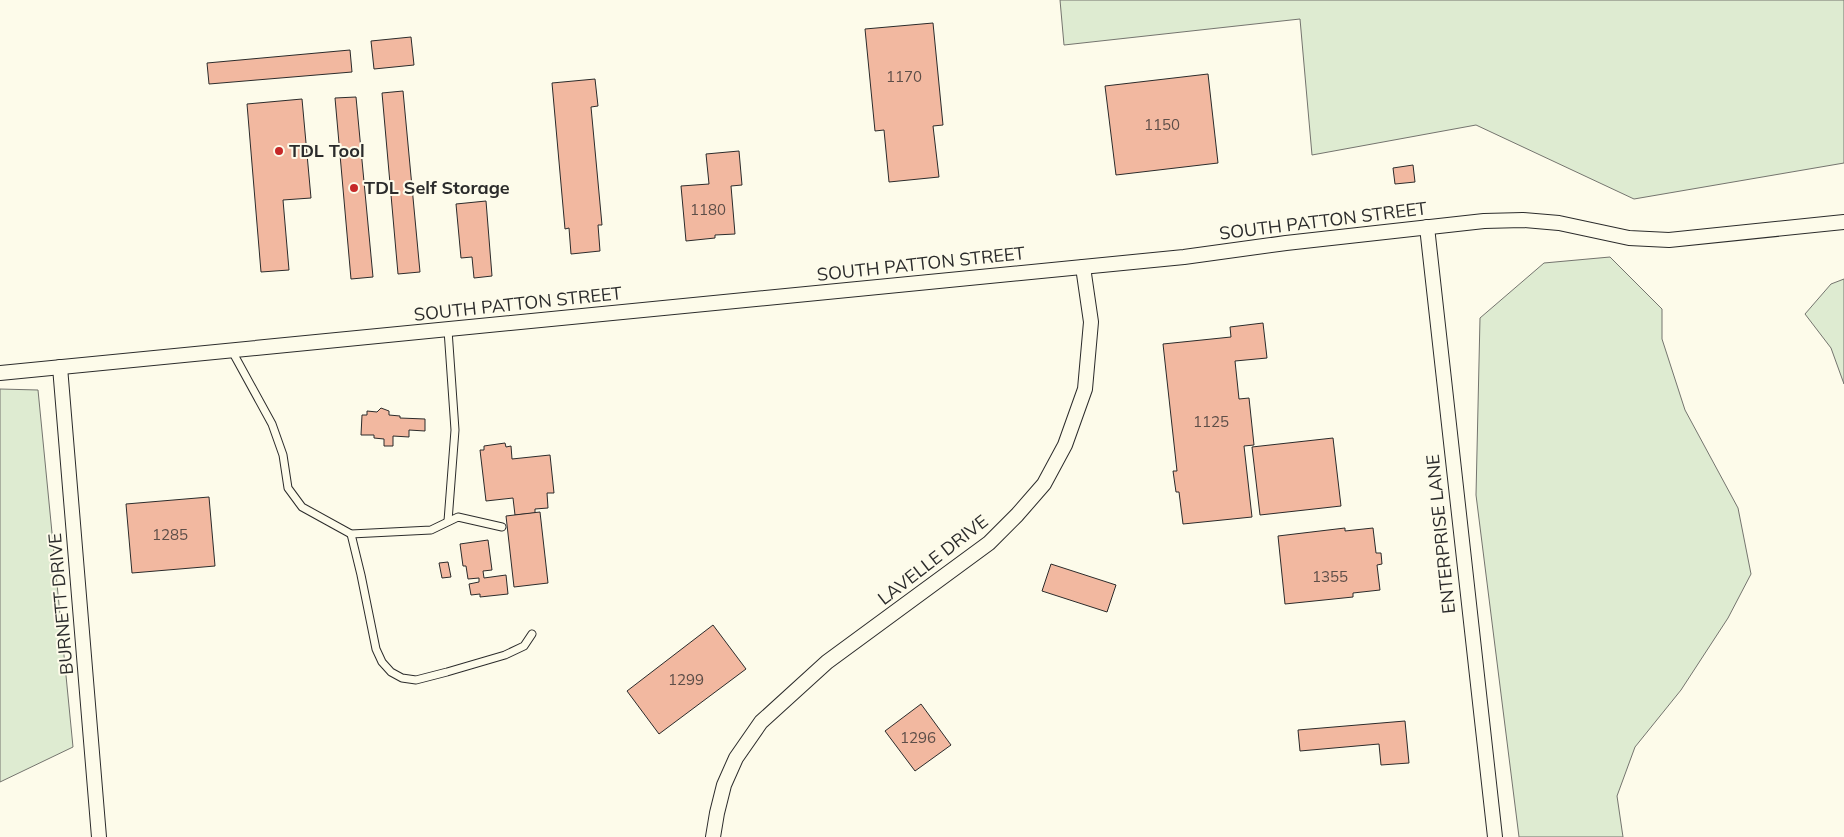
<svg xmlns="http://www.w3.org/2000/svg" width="1844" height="837" viewBox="0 0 1844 837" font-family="Mulish,sans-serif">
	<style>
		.green { fill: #deebd1; stroke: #74746e }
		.building { fill: #f2b8a0; stroke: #2b2b2b }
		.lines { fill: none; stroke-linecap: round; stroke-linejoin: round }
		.lane-casing { stroke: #2b2b2b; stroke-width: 9 }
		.street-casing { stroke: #2b2b2b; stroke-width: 16 }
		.lane { stroke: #fdfbea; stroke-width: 7 }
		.street { stroke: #fdfbea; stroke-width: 14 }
		.poi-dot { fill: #c62828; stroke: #fdfbea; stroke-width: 2 }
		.labels { text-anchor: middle; stroke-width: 4; stroke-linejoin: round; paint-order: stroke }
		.number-label { font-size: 15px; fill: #5d4e48 }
		.poi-label { font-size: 18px; font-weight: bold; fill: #2b2b2b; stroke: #fdfbea; text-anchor: start }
		.street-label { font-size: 18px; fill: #2b2b2b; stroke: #fdfbea }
	</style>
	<rect width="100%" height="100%" fill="#fdfbea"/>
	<g class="green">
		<path d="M 1060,0 L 1844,0 L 1844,163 L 1634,199 L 1476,125 L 1312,155 L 1300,19 L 1064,45 Z"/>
		<path d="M 1610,257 L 1662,309 L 1662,339 L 1685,410 L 1738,508 L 1751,574 L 1728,618 L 1681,690 L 1635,747 L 1617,796 L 1623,837 L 1519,837 L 1476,495 L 1480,318 L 1544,263 Z"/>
		<path d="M 1844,279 L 1844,384 L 1831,348 L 1805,314 L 1831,284 Z"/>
		<path d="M 0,389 L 38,390 L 73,747 L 0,782 Z"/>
	</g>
	<g class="building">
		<path d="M 933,23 L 943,125 L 933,126 L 939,177 L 889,182 L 884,130 L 875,131 L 865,29 Z"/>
		<path d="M 411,37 L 414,65 L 374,69 L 371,41 Z"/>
		<path d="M 350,50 L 352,72 L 209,84 L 207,63 Z"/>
		<path d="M 1208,74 L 1218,163 L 1116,175 L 1105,86 Z"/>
		<path d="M 595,79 L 598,106 L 591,107 L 602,225 L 598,225 L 600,251 L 571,254 L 569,228 L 565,229 L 552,83 Z"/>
		<path d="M 403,91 L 420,272 L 398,274 L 382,93 Z"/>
		<path d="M 356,97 L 373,277 L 351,279 L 335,98 Z"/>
		<path d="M 302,99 L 311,198 L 283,200 L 289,270 L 261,272 L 247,104 Z"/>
		<path d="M 739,151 L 742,185 L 731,186 L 735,234 L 715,235 L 715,238 L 686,241 L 681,186 L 709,184 L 706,154 Z"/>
		<path d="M 1413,165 L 1415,182 L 1395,184 L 1393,168 Z"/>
		<path d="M 486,201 L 492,276 L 474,278 L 472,257 L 461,258 L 456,204 Z"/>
		<path d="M 1263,323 L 1267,358 L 1235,361 L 1239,399 L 1249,398 L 1254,445 L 1244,446 L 1252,517 L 1183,524 L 1179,492 L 1176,492 L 1173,471 L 1177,471 L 1163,344 L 1231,337 L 1230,327 Z"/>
		<path d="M 381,408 L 389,411 L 389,415 L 400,416 L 400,418 L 425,419 L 425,431 L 409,430 L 409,437 L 393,436 L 393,446 L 384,446 L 384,439 L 374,438 L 374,435 L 361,435 L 362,415 L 367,415 L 367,411 L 377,412 Z"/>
		<path d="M 1333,438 L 1341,506 L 1260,515 L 1252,447 Z"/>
		<path d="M 505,443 L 506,447 L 511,446 L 512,459 L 550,455 L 554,493 L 547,493 L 548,508 L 535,509 L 535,513 L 515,515 L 513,498 L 486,501 L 480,450 L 484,450 L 484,446 Z"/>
		<path d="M 209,497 L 215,566 L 132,573 L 126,504 Z"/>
		<path d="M 540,512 L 548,583 L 514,587 L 506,516 Z"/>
		<path d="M 1345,528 L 1345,531 L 1373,528 L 1376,553 L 1381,553 L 1382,564 L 1377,565 L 1380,590 L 1353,593 L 1353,597 L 1285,604 L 1278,536 Z"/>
		<path d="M 488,540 L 492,570 L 483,571 L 484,578 L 506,575 L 508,594 L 480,597 L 480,594 L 471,595 L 469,584 L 479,582 L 479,578 L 468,579 L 466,566 L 463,566 L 460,544 Z"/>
		<path d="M 448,562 L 451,577 L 442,578 L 439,563 Z"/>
		<path d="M 1051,564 L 1116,585 L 1107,612 L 1042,591 Z"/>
		<path d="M 713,625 L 746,669 L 659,734 L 627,691 Z"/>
		<path d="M 921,704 L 951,745 L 915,771 L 885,731 Z"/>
		<path d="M 1405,721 L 1409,763 L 1381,765 L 1379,744 L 1300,751 L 1298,730 Z"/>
	</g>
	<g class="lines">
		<defs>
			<g id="lane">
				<path d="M 232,351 L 272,424 L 283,455 L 288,488 L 302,507 L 351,534 L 431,530 L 458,517 L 502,527"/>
				<path d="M 448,521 L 455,430 L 448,330"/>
				<path d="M 351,534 L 361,575 L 376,649 L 382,662 L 391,672 L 402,678 L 416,680 L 447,672 L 505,655 L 524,646 L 532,634"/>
			</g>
			<g id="street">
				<path d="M 1427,227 L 1495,837"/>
				<path d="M 60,367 L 99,837"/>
				<path d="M 0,373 L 1184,257 L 1286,243 L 1484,221 L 1523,220 L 1559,223 L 1629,238 L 1669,240 L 1844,222"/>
				<path d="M 713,837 L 717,813 L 724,785 L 736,758 L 761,722 L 827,662 L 989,543 L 1017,515 L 1044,484 L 1065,445 L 1085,389 L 1091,322 L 1083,267"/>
			</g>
		</defs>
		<use href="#lane" class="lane-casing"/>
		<use href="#street" class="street-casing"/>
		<use href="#lane" class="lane"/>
		<use href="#street" class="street"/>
	</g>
	<g class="poi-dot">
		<circle cx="279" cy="151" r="5"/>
		<circle cx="354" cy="188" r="5"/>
	</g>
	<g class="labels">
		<g class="number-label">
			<text x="904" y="82">1170</text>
			<text x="1162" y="130">1150</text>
			<text x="708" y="215">1180</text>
			<text x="1211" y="427">1125</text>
			<text x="170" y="540">1285</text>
			<text x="1330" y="582">1355</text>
			<text x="686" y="685">1299</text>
			<text x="918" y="743">1296</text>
		</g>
		<g class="poi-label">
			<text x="289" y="157">TDL Tool</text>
			<text x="364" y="194">TDL Self Storage</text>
		</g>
		<g class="street-label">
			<text transform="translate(1323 221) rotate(-7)" y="6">SOUTH PATTON STREET</text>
			<text transform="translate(921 264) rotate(-6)" y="6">SOUTH PATTON STREET</text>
			<text transform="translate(518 304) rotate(-6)" y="6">SOUTH PATTON STREET</text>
			<text transform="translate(1441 534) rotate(-96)" y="6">ENTERPRISE LANE</text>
			<text transform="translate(933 560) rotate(-38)" y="6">LAVELLE DRIVE</text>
			<text transform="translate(61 604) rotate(-95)" y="6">BURNETT DRIVE</text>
		</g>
	</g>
</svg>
